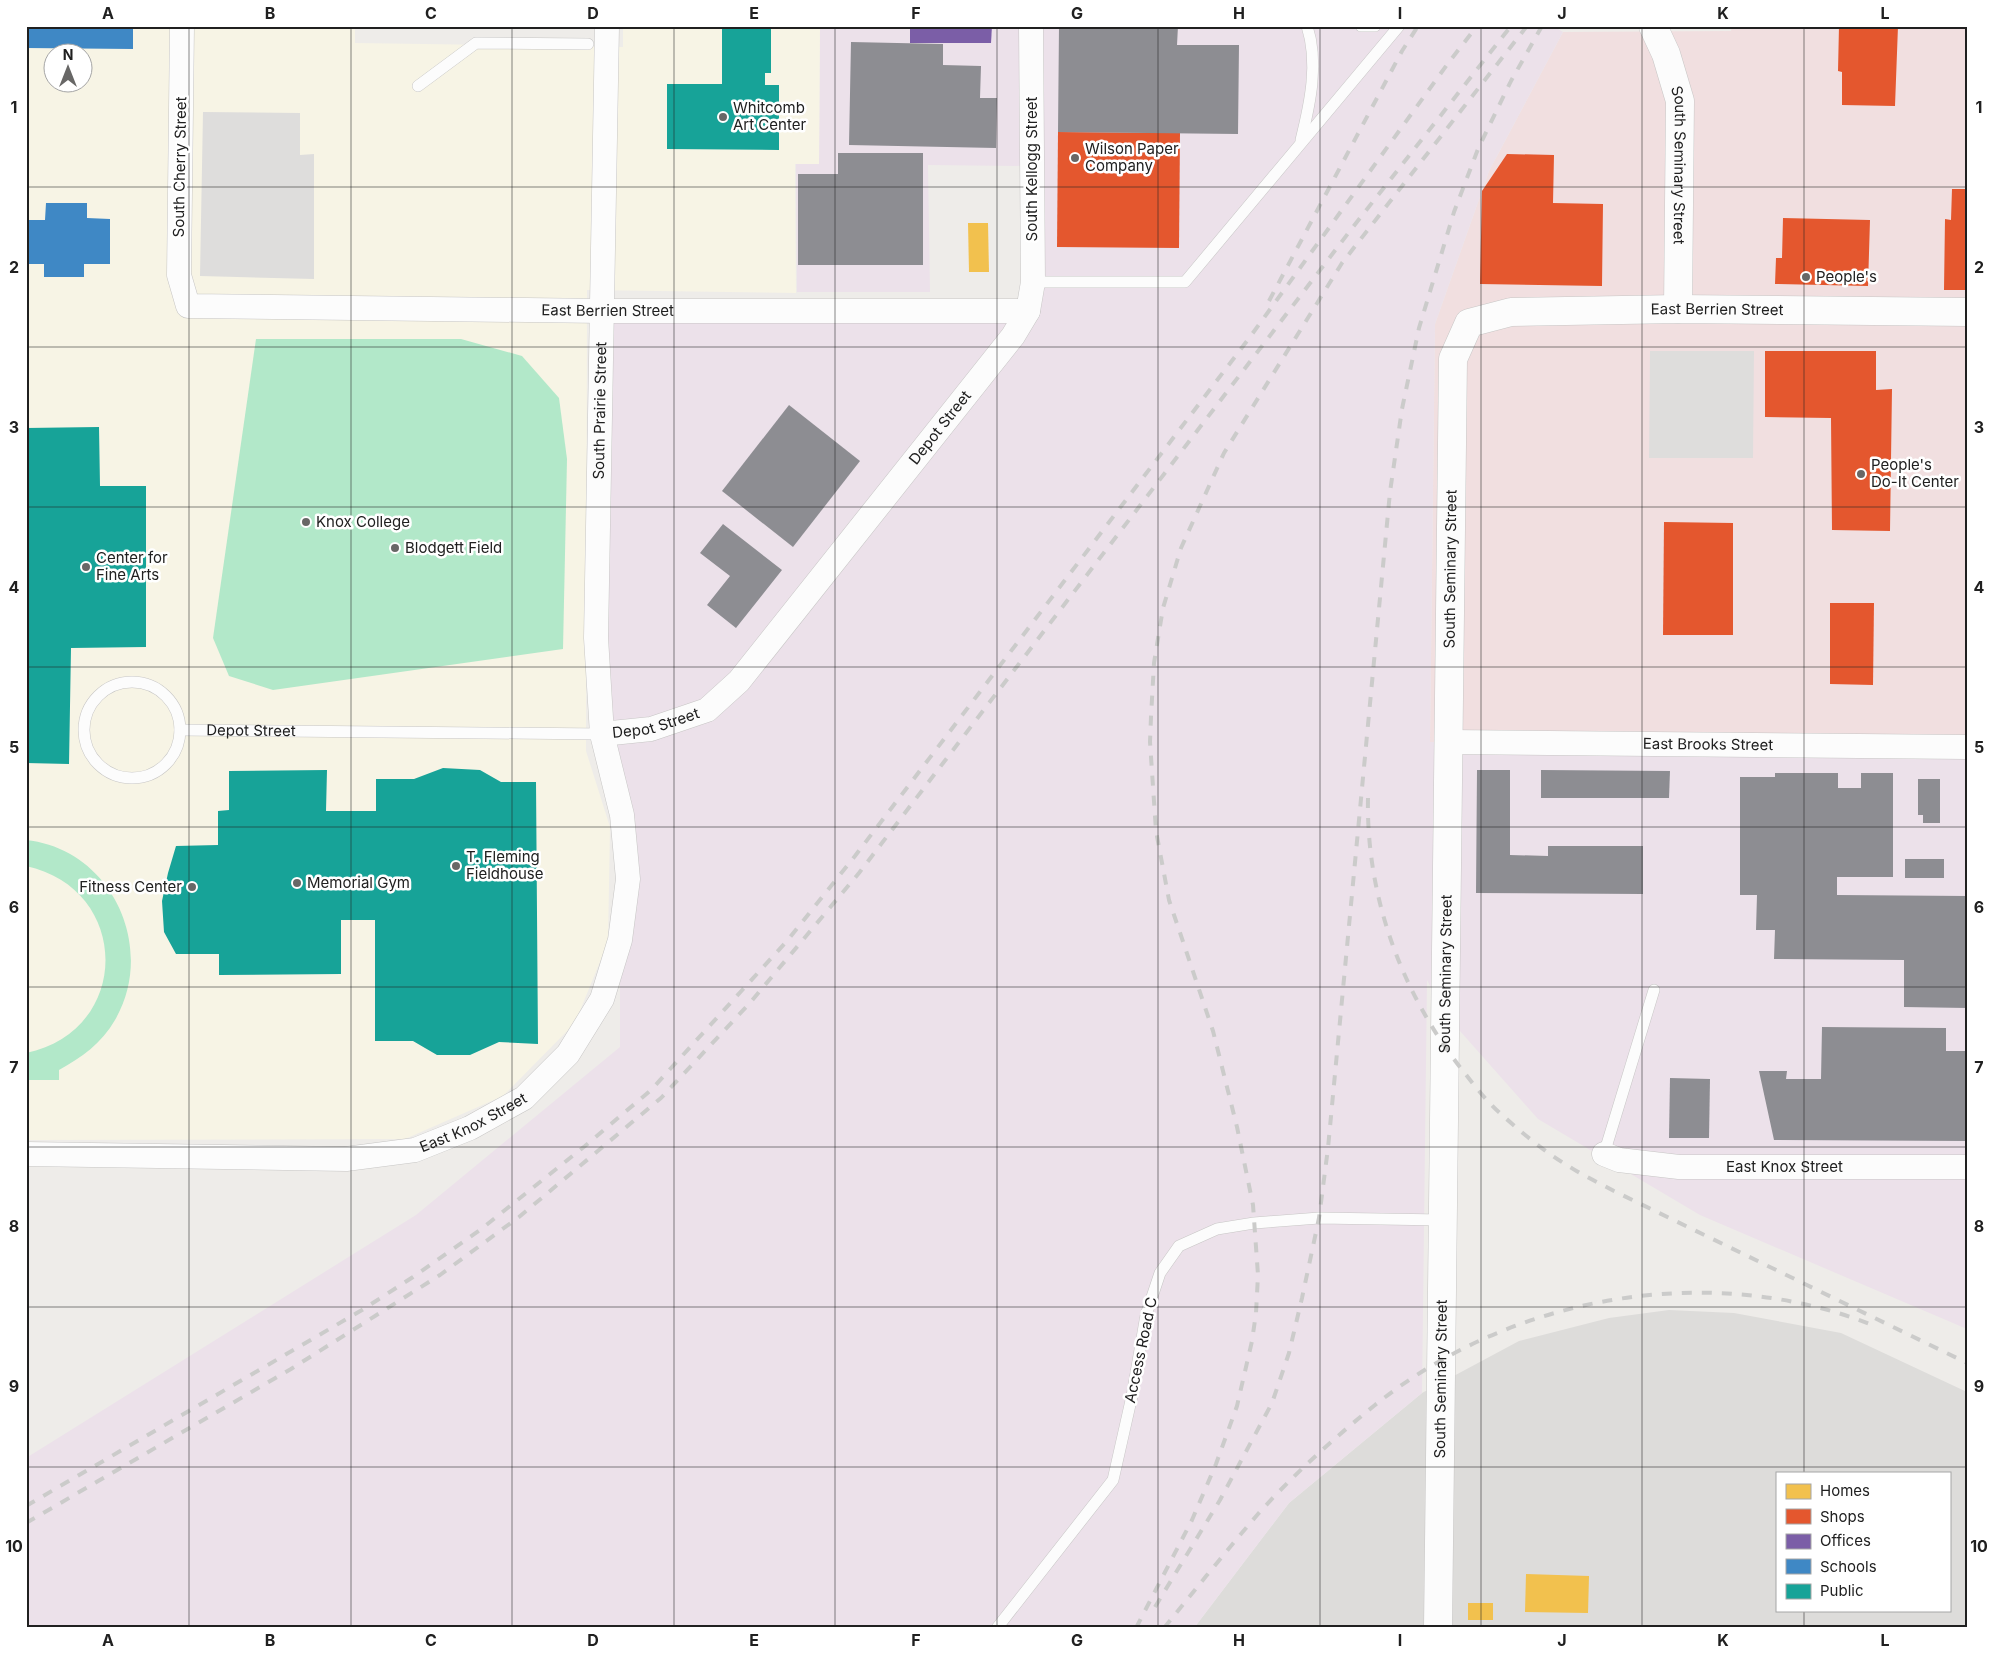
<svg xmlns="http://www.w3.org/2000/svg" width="1993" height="1654" viewBox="0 0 1993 1654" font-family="Inter,sans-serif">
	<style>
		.residential { fill: #dddcda; fill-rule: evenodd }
		.commercial { fill: #f1dfe0 }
		.industrial { fill: #ece1ea }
		.education { fill: #f7f4e5; fill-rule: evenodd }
		.pitch { fill: #b2e8c9 }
		.parking { fill: #dedddc }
		.homes { fill: #f2c14e }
		.shops { fill: #e4572e }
		.offices { fill: #7b5ea7 }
		.schools { fill: #3f88c5 }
		.public { fill: #17a398 }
		.industry { fill: #8d8d92 }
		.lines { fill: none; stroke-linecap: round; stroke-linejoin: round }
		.service-casing { stroke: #c7c6c5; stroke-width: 12 }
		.minor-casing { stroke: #c7c6c5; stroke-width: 25 }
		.tertiary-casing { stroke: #c7c6c5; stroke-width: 29 }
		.service { stroke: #fcfcfc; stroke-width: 11 }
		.minor { stroke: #fcfcfc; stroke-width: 24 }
		.tertiary { stroke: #fcfcfc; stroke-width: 28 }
		.rail { stroke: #cbcbca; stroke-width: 4; stroke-dasharray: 10 10; stroke-linecap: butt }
		.grid { fill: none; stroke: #202020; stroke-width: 1; stroke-opacity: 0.55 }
		.poi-dot { fill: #686766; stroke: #fff; stroke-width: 2 }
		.labels { text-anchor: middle; stroke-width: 5; stroke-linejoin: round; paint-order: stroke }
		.poi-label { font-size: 15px; fill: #202020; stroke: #fff; text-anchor: start }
		.street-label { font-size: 15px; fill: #202020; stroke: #fff }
		.neatline { fill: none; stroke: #202020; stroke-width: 2 }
		.grid-label { font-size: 16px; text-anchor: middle; font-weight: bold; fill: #202020 }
	</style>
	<rect width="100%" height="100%" fill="#eeece9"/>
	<path class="residential" d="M 1669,1310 L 1734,1313 L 1841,1333 L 1967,1392 L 1967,1628 L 1194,1628 L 1289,1503 L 1422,1393 L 1519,1341 L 1609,1318 ZM 1777,1473 L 1949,1473 L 1949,1610 L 1777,1610 Z"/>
	<path class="commercial" d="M 1732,26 L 1967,26 L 1967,747 L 1430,742 L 1435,324 L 1489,171 L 1563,32 L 1731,31 Z"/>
	<path class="industrial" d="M 820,26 L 1553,26 L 1563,32 L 1489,171 L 1435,324 L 1430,742 L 1967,747 L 1967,1329 L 1700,1215 L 1538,1119 L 1444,1013 L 1427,980 L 1422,1393 L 1289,1503 L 1194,1628 L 26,1628 L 26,1458 L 416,1215 L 620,1047 L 620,940 L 628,879 L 602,734 L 602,311 L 1028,311 L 1030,166 L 928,165 L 930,292 L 797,292 L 796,164 L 819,163 Z"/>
	<path class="education" d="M 26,26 L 355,26 L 355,43 L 623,47 L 623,26 L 820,26 L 819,164 L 795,164 L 796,293 L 587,290 L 586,751 L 610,827 L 608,942 L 575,1023 L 503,1096 L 405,1139 L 26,1140 ZM 52,52 L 82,52 L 82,82 L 52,82 Z"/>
	<g class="pitch">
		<path d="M 256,339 L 461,339 L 522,356 L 559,398 L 567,459 L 563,649 L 273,690 L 229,676 L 213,638 Z"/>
		<path d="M 26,840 C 112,849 157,948 115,1020 C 102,1043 81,1058 59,1070 L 59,1080 L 26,1080 L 26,1053 C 132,1031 132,889 26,866 Z"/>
	</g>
	<g class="parking">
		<path d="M 203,112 L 300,113 L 300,155 L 314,154 L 314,279 L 200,276 Z"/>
		<path d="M 1650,351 L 1754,351 L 1753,458 L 1649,458 Z"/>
	</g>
	<g class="homes">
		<path d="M 968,223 L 988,223 L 989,272 L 969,272 Z"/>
		<path d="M 1526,1574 L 1589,1576 L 1588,1613 L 1525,1612 Z"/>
		<rect x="1468" y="1603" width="25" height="17"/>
	</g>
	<g class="shops">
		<path d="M 1839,26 L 1898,26 L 1895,106 L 1842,105 L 1842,72 L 1838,71 Z"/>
		<path d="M 1058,132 L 1180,133 L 1179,248 L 1057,247 Z"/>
		<path d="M 1507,154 L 1554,155 L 1553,203 L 1603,204 L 1602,286 L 1480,284 L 1482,191 Z"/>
		<path d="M 1952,189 L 1967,189 L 1967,290 L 1944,290 L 1945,219 L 1951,220 Z"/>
		<path d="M 1783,218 L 1870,220 L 1868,286 L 1775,284 L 1776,258 L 1782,258 Z"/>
		<path d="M 1765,351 L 1876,351 L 1876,390 L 1892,389 L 1890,531 L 1832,530 L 1831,418 L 1765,417 Z"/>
		<path d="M 1664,522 L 1733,523 L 1733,635 L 1663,635 Z"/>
		<path d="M 1830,603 L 1874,603 L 1873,685 L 1830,684 Z"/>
	</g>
	<path class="offices" d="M 910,26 L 992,26 L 991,43 L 910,43 Z"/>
	<g class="schools">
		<path d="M 26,26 L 133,26 L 133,49 L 26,48 Z"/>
		<path d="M 46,203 L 87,203 L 87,218 L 110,219 L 110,264 L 84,264 L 84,277 L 44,277 L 44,264 L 26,264 L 26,220 L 45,220 Z"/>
	</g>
	<g class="public">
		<path d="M 722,26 L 771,26 L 771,73 L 765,73 L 765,85 L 779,85 L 779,150 L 667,149 L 667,84 L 722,84 Z"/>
		<path d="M 99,427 L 100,486 L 146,486 L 146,647 L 71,648 L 69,764 L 26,763 L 26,428 Z"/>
		<path d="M 443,768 L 480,770 L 501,782 L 536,782 L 538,1044 L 499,1042 L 470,1055 L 437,1055 L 413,1041 L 375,1041 L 375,920 L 341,920 L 341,974 L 219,975 L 219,954 L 176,954 L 164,932 L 162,901 L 168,873 L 176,846 L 218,845 L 218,811 L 229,810 L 229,771 L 327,770 L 326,811 L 376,811 L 376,779 L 414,779 Z"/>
	</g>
	<g class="industry">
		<path d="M 1059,26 L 1178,26 L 1177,45 L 1239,45 L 1238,134 L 1058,132 Z"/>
		<path d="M 851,42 L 943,44 L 943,65 L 981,66 L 980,98 L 997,98 L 996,148 L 849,145 Z"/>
		<path d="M 838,153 L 923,153 L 923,265 L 798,265 L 798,174 L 838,174 Z"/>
		<path d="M 789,405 L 860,461 L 793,547 L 722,491 Z"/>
		<path d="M 723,524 L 782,570 L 736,628 L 707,605 L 730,576 L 700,553 Z"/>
		<path d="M 1477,770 L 1510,770 L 1510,855 L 1548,856 L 1548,846 L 1643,846 L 1643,894 L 1476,893 Z"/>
		<path d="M 1541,770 L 1670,771 L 1669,798 L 1541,798 Z"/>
		<path d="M 1775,773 L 1838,773 L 1838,788 L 1861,788 L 1861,773 L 1893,773 L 1893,877 L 1837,877 L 1837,895 L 1967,896 L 1967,1008 L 1904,1007 L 1904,960 L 1774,959 L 1775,930 L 1756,930 L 1757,895 L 1740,895 L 1740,777 L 1775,777 Z"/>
		<path d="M 1918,779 L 1940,779 L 1940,823 L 1923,823 L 1923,815 L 1918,815 Z"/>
		<rect x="1905" y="859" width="39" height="19"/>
		<path d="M 1822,1027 L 1946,1028 L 1946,1051 L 1967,1051 L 1967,1141 L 1774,1140 L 1759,1071 L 1787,1071 L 1786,1079 L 1821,1079 Z"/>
		<path d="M 1670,1078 L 1710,1079 L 1709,1138 L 1669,1138 Z"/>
	</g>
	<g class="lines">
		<defs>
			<g id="service">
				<path d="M 1361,26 L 1375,26"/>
				<path d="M 418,86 L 476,43 L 588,44"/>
				<path d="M 1301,140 C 1310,104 1319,63 1307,26"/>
				<path d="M 1033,282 L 1185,282 L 1399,26"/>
				<circle cx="132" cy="730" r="48"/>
				<path id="s1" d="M 180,730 L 602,734"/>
				<path d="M 1604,1154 L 1654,990"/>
				<path d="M 997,1628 L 1113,1480 L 1132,1396 L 1146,1315 L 1160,1273 L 1179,1246 L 1217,1229 L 1254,1223 L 1319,1218 L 1443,1220"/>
			</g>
			<g id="minor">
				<path id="s2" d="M 182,26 L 179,275 L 188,306 L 602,311 L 1028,311"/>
				<path id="s3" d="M 602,734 L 651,729 L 707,710 L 739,681 L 1013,336 L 1028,311 L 1033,282 L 1031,26"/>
				<path id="s4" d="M 1449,742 L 1967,747"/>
				<path id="s5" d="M 26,1154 L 346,1159 L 415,1150 L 470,1128 L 524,1098 L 568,1054 L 602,999 L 620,940 L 628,879 L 622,815 L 602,734 L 596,638 L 607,26"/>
				<path id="s6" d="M 1604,1154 L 1619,1160 L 1679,1167 L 1967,1167"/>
			</g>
			<g id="tertiary">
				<path id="s7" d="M 1653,26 L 1666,54 L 1680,101 L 1678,309"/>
				<path id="s8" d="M 1438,1628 L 1453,359 L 1469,323 L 1511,312 L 1678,309 L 1967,312"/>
			</g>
		</defs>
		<use href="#service" class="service-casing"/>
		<use href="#minor" class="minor-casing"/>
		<use href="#tertiary" class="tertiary-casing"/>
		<use href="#service" class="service"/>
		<use href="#minor" class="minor"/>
		<use href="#tertiary" class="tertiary"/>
		<g class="rail">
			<path d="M 1269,301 L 1402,51 L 1418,26"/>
			<path d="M 1368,798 C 1366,897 1402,994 1463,1071 C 1475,1086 1487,1102 1501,1114 C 1522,1133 1546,1153 1570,1167 C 1584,1176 1599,1183 1614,1191 L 1967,1363"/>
			<path d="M 26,1506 L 362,1310 L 413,1277 L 480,1230 L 585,1146 L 651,1090 L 787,941 L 855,856 L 1250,337 L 1449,62 L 1477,26"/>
			<path d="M 26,1523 L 291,1369 L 440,1275 L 519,1217 L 661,1098 L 749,1004 L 859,873 L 1353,227 L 1511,26"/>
			<path d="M 1155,1607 L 1220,1500 L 1272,1403 L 1289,1353 L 1302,1298 L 1319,1218 L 1328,1148 L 1390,492 L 1402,409 L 1419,328 L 1454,212 L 1478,149 L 1511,81 L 1542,26"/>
			<path d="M 1136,1628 L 1192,1520 L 1216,1464 L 1237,1406 L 1252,1341 L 1256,1313 L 1258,1275 L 1253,1205 L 1237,1127 L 1213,1031 L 1169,900 L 1156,831 L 1150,742 L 1151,717 L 1154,663 L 1163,608 L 1181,548 L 1224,453 L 1342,263 L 1527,26"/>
			<path d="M 1164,1628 C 1195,1590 1226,1551 1258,1514 C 1293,1475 1334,1438 1375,1405 C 1512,1295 1711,1260 1875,1326"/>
		</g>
	</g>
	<path class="grid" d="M 189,26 L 189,1628M 351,26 L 351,1628M 512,26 L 512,1628M 674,26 L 674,1628M 835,26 L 835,1628M 997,26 L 997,1628M 1158,26 L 1158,1628M 1320,26 L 1320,1628M 1481,26 L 1481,1628M 1642,26 L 1642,1628M 1804,26 L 1804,1473M 26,187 L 1967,187M 26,347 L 1967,347M 26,507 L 1967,507M 26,667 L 1967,667M 26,827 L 1967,827M 26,987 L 1967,987M 26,1147 L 1967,1147M 26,1307 L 1967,1307M 26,1467 L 1967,1467M 1804,1610 L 1804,1628"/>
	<g class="poi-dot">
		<circle cx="723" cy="117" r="5"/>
		<circle cx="1075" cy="158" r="5"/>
		<circle cx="1806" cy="277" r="5"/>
		<circle cx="1861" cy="474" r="5"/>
		<circle cx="306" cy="522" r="5"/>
		<circle cx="395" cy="548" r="5"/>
		<circle cx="86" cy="567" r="5"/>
		<circle cx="456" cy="866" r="5"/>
		<circle cx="297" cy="883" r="5"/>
		<circle cx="192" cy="887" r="5"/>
	</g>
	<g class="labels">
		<g class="poi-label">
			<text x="733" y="113">Whitcomb<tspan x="733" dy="17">Art Center</tspan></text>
			<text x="1085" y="154">Wilson Paper<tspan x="1085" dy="17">Company</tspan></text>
			<text x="1816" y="282">People's</text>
			<text x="1871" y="470">People's<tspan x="1871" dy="17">Do-It Center</tspan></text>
			<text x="316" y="527">Knox College</text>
			<text x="405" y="553">Blodgett Field</text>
			<text x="96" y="563">Center for<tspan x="96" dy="17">Fine Arts</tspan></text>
			<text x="466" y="862">T. Fleming<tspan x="466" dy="17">Fieldhouse</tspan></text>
			<text x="307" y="888">Memorial Gym</text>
			<text x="182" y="892" text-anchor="end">Fitness Center</text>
		</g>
		<g class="street-label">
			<text dy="5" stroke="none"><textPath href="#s7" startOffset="144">South Seminary Street</textPath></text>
			<text transform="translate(180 167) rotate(-89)" y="5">South Cherry Street</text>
			<text transform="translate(1032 169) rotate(-90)" y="5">South Kellogg Street</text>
			<text dy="5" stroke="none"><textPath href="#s2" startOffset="701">East Berrien Street</textPath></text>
			<text dy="5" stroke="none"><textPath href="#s8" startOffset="1558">East Berrien Street</textPath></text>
			<text dy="5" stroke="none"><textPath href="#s5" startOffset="1232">South Prairie Street</textPath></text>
			<text dy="5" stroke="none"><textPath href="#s3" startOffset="475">Depot Street</textPath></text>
			<text dy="5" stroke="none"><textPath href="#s8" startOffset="1059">South Seminary Street</textPath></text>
			<text dy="5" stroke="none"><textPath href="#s3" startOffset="55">Depot Street</textPath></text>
			<text dy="5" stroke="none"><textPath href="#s1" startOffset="71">Depot Street</textPath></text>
			<text dy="5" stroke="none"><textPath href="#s4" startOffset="259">East Brooks Street</textPath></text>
			<text dy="5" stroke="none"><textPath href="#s8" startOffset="654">South Seminary Street</textPath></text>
			<text dy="5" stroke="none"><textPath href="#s5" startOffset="454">East Knox Street</textPath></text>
			<text dy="5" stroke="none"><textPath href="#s6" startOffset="182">East Knox Street</textPath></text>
			<text transform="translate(1141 1350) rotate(-78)" y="5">Access Road C</text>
			<text dy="5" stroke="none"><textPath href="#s8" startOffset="249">South Seminary Street</textPath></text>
		</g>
	</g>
	<rect width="1993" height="1654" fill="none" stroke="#ffffff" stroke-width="55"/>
	<rect x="1776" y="1472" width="175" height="140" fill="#ffffff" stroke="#a6a6a6"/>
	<rect x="1786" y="1484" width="25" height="15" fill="#f2c14e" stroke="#a6a6a6"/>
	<text x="1820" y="1496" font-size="15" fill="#202020">Homes</text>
	<rect x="1786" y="1509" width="25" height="15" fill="#e4572e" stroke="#a6a6a6"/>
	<text x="1820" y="1522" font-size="15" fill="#202020">Shops</text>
	<rect x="1786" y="1534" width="25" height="15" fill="#7b5ea7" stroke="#a6a6a6"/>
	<text x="1820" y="1546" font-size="15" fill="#202020">Offices</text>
	<rect x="1786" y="1559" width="25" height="15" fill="#3f88c5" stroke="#a6a6a6"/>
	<text x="1820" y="1572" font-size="15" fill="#202020">Schools</text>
	<rect x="1786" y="1584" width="25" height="15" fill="#17a398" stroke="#a6a6a6"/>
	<text x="1820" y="1596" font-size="15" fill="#202020">Public</text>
	<g transform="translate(68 68)"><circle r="24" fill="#ffffff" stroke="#a6a6a6"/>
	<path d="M0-4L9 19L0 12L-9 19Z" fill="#686766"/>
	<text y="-8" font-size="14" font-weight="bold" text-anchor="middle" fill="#202020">N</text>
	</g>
	<rect x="28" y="28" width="1938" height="1598" class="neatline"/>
	<g class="grid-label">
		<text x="108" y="19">A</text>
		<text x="270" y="19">B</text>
		<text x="431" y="19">C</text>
		<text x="593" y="19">D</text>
		<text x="754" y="19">E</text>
		<text x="916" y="19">F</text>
		<text x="1077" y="19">G</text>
		<text x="1239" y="19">H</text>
		<text x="1400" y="19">I</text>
		<text x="1562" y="19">J</text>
		<text x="1723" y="19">K</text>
		<text x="1885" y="19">L</text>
		<text x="14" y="113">1</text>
		<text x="1979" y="113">1</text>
		<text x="14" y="273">2</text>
		<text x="1979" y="273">2</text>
		<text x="14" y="433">3</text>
		<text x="1979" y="433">3</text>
		<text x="14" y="593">4</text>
		<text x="1979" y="593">4</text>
		<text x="14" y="753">5</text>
		<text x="1979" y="753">5</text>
		<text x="14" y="913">6</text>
		<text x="1979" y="913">6</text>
		<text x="14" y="1073">7</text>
		<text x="1979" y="1073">7</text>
		<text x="14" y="1232">8</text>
		<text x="1979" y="1232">8</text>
		<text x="14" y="1392">9</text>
		<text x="1979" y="1392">9</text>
		<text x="14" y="1552">10</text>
		<text x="1979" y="1552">10</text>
		<text x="108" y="1646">A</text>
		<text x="270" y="1646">B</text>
		<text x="431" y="1646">C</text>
		<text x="593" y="1646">D</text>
		<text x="754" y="1646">E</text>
		<text x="916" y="1646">F</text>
		<text x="1077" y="1646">G</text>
		<text x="1239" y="1646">H</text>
		<text x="1400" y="1646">I</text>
		<text x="1562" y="1646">J</text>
		<text x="1723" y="1646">K</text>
		<text x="1885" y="1646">L</text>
	</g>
</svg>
